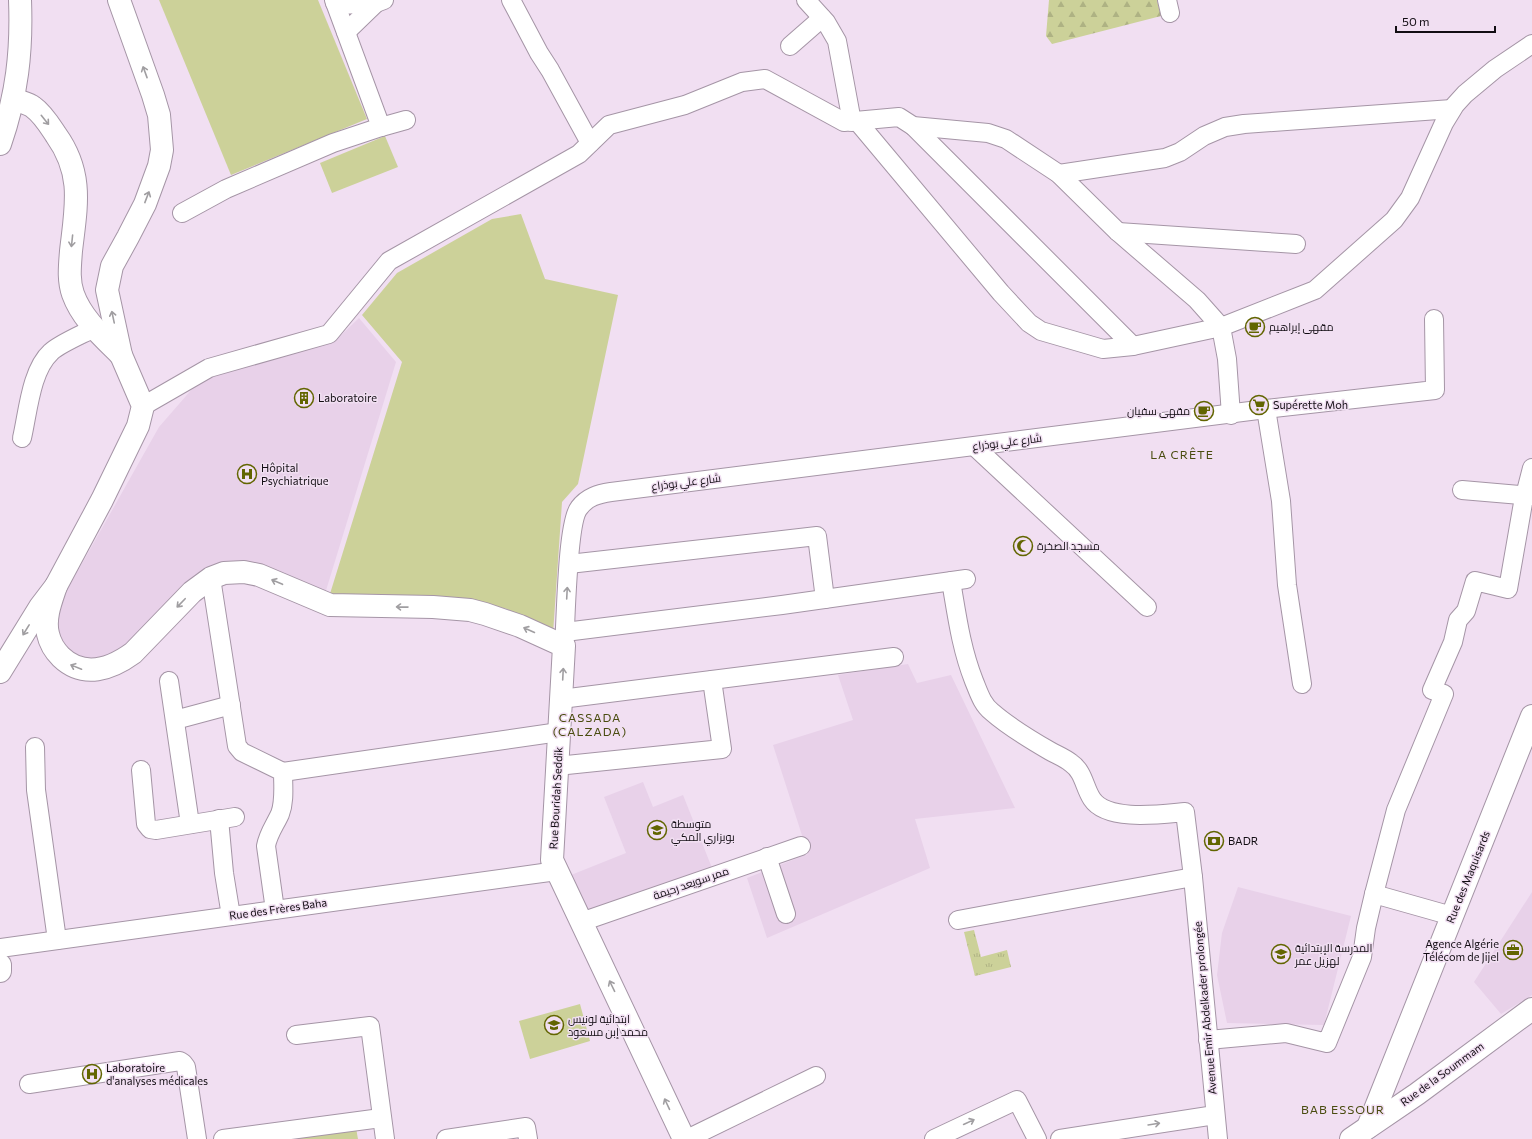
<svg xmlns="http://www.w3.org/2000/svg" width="1532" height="1139" viewBox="0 0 1532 1139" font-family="Commissioner,Cairo,sans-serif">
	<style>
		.built { fill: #e8d1e9 }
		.grass { fill: url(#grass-tufts) }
		.forest { fill: url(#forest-firs) }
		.garden { fill: #ccd199 }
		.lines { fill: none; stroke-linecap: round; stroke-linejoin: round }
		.minor-casing { stroke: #a595a6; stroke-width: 20 }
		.major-casing { stroke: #a595a6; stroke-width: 24 }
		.minor { stroke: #fff; stroke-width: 18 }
		.major { stroke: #fff; stroke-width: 22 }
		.oneway { stroke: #a09ea1 }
		.labels { text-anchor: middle; stroke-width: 3; stroke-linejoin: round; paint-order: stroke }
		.poi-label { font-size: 11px; fill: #120d13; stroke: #f1dff2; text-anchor: start }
		.street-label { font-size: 11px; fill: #120d13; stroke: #f1dff2 }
		.neighbourhood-label { font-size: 12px; letter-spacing: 1px; fill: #4a4c10; stroke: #f1dff2 }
	</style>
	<defs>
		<pattern id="grass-tufts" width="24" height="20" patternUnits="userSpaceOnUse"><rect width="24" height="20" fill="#ccd199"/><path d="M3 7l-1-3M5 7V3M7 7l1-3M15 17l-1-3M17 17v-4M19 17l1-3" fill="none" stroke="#aeb283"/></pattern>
		<pattern id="forest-firs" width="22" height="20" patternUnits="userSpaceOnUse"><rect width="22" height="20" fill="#ccd199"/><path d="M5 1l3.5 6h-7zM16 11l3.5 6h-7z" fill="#aeb283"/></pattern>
	</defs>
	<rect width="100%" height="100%" fill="#f1dff2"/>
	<g class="built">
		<path d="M 359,318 L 396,362 L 324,597 L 225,569 L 141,635 L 113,654 L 92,661 L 73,658 L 58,641 L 53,615 L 159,427 L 199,381 L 334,342 Z"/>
		<path d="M 908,664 L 917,683 L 951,675 L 1015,808 L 915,819 L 930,868 L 767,938 L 747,878 L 808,854 L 773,745 L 853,720 L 838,675 Z"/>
		<path d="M 643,782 L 653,807 L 683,795 L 712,868 L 640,897 L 638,892 L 586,913 L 571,875 L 626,853 L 604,797 Z"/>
		<path d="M 1238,887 L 1351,916 L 1324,1025 L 1227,1023 L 1217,975 L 1222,933 Z"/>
		<path d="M 1532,892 L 1532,995 L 1501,1014 L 1474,982 Z"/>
	</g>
	<path class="grass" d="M 974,930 L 981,957 L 1007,950 L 1011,967 L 975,976 L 964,932 Z"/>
	<path class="forest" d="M 1049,0 L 1157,0 L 1161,16 L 1052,44 L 1046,36 Z"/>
	<g class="garden">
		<path d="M 159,0 L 318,0 L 367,119 L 231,175 Z"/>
		<path d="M 385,136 L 398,167 L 332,193 L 320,163 Z"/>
		<path d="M 521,214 L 545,279 L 618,295 L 578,484 L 562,502 L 553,634 L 507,609 L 468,599 L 329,597 L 402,362 L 362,315 L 397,273 L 492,219 Z"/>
		<path d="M 580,1004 L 590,1041 L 530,1059 L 519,1021 Z"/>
		<path d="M 356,1128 L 358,1139 L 277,1139 Z"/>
	</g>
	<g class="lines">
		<defs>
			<g id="minor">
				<path d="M 334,0 L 381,127"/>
				<path d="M 511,0 L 539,53 L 550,70 L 590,143"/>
				<path d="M 806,0 L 826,22 L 837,41 L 852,122"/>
				<path d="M 1167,0 L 1170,13"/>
				<path d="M 335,3 L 340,5 L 376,3 L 384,0"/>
				<path d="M 346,32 L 376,3"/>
				<path d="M 790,46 L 822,18"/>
				<path d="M 857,121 L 1001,293 L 1029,323 L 1041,331 L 1103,349 L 1133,346 L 1221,327 L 1315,290 L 1394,220 L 1410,198 L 1444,123 L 1455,105 L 1465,94 L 1495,69 L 1532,44"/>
				<path d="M 913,126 L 1133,346"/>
				<path d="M 1059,174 L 1165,158 L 1180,152 L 1204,136 L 1225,127 L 1244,124 L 1452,109"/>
				<path d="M 182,213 L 226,189 L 333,143 L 381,127 L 406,120"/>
				<path d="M 1118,232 L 1296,244"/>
				<path d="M 143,406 L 209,368 L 329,334 L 389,261 L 579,154 L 609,125 L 685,105 L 742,82 L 765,79 L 844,122 L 899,117 L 913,126 L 988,133 L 1006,139 L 1059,174 L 1118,232 L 1197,300 L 1221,327 L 1227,359 L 1231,415"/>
				<path d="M 1266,409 L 1281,501 L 1287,585 L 1302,684"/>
				<path d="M 22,438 C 28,412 31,370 51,352 C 59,344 83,334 94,328"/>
				<path d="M 975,447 L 1147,607"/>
				<path d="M 1462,490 L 1532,496"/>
				<path d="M 569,564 L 817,536 L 825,599"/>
				<path d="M 211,578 L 237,746 L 242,752 L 283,772 C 283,786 285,801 280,814 C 275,825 268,834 266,846 L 275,910"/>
				<path d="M 951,581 C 957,616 961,648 974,681 C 979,693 982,704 992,712 C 1009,727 1031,740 1050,751 C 1057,755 1065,758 1071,763 C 1084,772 1084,787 1092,799 C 1107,822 1162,814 1185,812 L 1193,877 L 1218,1139"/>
				<path d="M 565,632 L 782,605 L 966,579"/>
				<path d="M 564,646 C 566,621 567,523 579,508 C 587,497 598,494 611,492 L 1266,409 L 1435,390 L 1434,319"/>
				<path d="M 169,681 L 190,824"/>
				<path d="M 561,699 L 894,657"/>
				<path d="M 175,720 L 231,705"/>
				<path d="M 35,747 L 36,790 L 57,940"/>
				<path d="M 557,766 L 722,749 L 712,680"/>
				<path d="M 141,770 L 146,824 L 150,829 L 156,830 L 235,817"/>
				<path d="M 283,772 L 559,732"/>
				<path d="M 219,819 L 224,873 L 231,916"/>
				<path d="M 767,857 L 786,914"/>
				<path d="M 1374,894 L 1452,916"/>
				<path d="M 958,920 L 1193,877"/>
				<path d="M 581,922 L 801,846"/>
				<path d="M 0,948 L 557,871"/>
				<path d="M 296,1035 L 370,1026 L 385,1139"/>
				<path d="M 1208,1040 L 1286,1033 L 1327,1043 L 1362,957 L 1366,928 L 1374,894 L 1396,810 L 1444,694 L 1432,690 L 1453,642 L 1458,620 L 1466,611 L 1475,581 L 1508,589 L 1523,503 L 1532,468"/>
				<path d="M 29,1084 L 180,1061 L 183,1063 L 186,1067 L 197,1139"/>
				<path d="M 223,1139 L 381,1118"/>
				<path d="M 446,1139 L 526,1127 L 528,1139"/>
				<path d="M 687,1139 L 816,1076"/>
				<path d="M 934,1139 L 1017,1100 L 1037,1139"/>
				<path d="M 1060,1139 L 1215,1115"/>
			</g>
			<g id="major">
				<path d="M 13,99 C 20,102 28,103 33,107 C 43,114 50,126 56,135 C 84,174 76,207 71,251 C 70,265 68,280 73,294 C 82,319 103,337 121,355"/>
				<path d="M 0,144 C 17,95 22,52 20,0"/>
				<path d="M 56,586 C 51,601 44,618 48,634 C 50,643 55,651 61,657 C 84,679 111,669 133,653 L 192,592 L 211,578 L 224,573 L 244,572 L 259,575 L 330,605 L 433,607 L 470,610 L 485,614 L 520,626 L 564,646 L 552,860 L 684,1139"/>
				<path d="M 0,672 L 40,607 L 56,586 L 102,500 L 138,426 L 143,406 L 121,355 L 107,290 L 112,266 L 128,237 L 145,204 L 159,166 L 162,150 L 159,115 L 153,95 L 119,0"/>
				<path d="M 0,965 L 0,971"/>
				<path d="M 1368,1127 L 1532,716"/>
				<path d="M 1351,1139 L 1417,1094 L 1532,1009"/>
			</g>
		</defs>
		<use href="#minor" class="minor-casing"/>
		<use href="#major" class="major-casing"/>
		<use href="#minor" class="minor"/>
		<use href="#major" class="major"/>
	</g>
	<defs><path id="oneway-shaft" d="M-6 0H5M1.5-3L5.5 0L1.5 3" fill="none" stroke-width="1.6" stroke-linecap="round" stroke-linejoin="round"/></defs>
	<g class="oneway">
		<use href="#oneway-shaft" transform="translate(145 72) rotate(-110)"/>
		<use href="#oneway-shaft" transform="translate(45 120) rotate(51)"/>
		<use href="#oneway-shaft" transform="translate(147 197) rotate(-69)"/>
		<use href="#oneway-shaft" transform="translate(72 241) rotate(96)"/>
		<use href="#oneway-shaft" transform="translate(113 317) rotate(-102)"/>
		<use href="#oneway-shaft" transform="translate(277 582) rotate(-157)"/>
		<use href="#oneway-shaft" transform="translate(567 593) rotate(-87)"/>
		<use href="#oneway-shaft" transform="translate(181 603) rotate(134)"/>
		<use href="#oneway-shaft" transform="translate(402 607) rotate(-179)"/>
		<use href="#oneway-shaft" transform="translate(26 630) rotate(122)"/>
		<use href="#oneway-shaft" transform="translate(529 630) rotate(-156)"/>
		<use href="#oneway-shaft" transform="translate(76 667) rotate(-158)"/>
		<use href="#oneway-shaft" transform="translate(563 674) rotate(-87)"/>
		<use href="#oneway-shaft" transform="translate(612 986) rotate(-116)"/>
		<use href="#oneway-shaft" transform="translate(667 1104) rotate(-115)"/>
		<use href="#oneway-shaft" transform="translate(969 1122) rotate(-25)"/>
		<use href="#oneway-shaft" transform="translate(1154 1124) rotate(-9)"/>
	</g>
	<defs>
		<symbol id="cafe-ring" viewBox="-11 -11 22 22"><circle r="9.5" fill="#f1dff2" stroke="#626500" stroke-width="1.5"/><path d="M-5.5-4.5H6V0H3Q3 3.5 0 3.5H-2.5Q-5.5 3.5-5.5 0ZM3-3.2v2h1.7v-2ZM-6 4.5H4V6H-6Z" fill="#626500"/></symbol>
		<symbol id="building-ring" viewBox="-11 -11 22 22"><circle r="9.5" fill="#f1dff2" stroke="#626500" stroke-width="1.5"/><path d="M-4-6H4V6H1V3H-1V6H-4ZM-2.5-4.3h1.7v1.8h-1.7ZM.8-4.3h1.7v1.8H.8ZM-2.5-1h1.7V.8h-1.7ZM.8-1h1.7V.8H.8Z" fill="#626500"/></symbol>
		<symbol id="supermarket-ring" viewBox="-11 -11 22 22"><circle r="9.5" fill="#f1dff2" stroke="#626500" stroke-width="1.5"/><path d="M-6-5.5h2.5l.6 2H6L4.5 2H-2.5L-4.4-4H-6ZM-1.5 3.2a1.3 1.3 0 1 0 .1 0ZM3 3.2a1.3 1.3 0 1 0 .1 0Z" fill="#626500"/></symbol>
		<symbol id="hospital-ring" viewBox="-11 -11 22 22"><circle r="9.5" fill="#f1dff2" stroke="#626500" stroke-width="1.5"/><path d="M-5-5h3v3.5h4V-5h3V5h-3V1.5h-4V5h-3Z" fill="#626500"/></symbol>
		<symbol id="mosque-ring" viewBox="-11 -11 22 22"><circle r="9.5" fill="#f1dff2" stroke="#626500" stroke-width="1.5"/><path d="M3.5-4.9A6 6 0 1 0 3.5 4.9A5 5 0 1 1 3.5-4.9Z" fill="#626500"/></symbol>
		<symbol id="school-ring" viewBox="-11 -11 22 22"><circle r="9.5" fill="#f1dff2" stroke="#626500" stroke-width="1.5"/><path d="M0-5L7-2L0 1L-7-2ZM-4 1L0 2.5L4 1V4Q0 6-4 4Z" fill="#626500"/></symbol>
		<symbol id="bank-ring" viewBox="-11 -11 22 22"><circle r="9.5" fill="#f1dff2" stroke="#626500" stroke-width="1.5"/><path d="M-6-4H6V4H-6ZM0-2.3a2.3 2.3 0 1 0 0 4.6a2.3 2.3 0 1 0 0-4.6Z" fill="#626500"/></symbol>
		<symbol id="office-ring" viewBox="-11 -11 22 22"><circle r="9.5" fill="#f1dff2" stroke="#626500" stroke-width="1.5"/><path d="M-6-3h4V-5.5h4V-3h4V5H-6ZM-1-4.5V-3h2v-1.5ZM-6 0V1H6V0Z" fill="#626500"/></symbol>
	</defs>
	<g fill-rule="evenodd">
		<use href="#cafe-ring" x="1244" y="316" width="22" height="22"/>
		<use href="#building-ring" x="293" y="387" width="22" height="22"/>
		<use href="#supermarket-ring" x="1248" y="394" width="22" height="22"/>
		<use href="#cafe-ring" x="1193" y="400" width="22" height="22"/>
		<use href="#hospital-ring" x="236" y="463" width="22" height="22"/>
		<use href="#mosque-ring" x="1012" y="535" width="22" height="22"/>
		<use href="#school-ring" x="646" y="819" width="22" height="22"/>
		<use href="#bank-ring" x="1203" y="830" width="22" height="22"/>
		<use href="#office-ring" x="1502" y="939" width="22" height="22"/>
		<use href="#school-ring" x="1270" y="943" width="22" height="22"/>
		<use href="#school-ring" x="543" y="1014" width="22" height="22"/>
		<use href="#hospital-ring" x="81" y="1063" width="22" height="22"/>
	</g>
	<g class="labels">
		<g class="poi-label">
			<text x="1269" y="331">مقهى إبراهيم</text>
			<text x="318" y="402">Laboratoire</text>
			<text x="1273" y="409">Supérette Moh</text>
			<text x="1190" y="415" text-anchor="end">مقهى سفيان</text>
			<text x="261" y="472">Hôpital<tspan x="261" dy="13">Psychiatrique</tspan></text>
			<text x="1037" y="550">مسجد الصخرة</text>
			<text x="671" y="828">متوسطة<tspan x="671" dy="13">بوبزاري المكي</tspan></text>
			<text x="1228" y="845">BADR</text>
			<text x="1499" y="948" text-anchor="end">Agence Algérie<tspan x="1499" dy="13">Télécom de Jijel</tspan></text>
			<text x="1295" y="952">المدرسة الإبتدائية<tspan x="1295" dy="13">لهزيل عمر</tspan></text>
			<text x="568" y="1023">ابتدائية لونيس<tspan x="568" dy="13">محمد إبن مسعود</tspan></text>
			<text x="106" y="1072">Laboratoire<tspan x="106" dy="13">d'analyses médicales</tspan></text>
		</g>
		<g class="street-label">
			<text transform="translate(1007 442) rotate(-7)" y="4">شارع علي بوذراع</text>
			<text transform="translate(686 482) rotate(-7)" y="4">شارع علي بوذراع</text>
			<text transform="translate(556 798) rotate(-87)" y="4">Rue Bouridah Seddik</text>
			<text transform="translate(1468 877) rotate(-68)" y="4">Rue des Maquisards</text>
			<text transform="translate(691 883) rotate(-19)" y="4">ممر سويعد رحيمة</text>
			<text transform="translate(278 909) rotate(-8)" y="4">Rue des Frères Baha</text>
			<text transform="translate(1205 1008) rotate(-95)" y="4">Avenue Emir Abdelkader prolongée</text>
			<text transform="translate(1442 1074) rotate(-36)" y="4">Rue de la Soummam</text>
		</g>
		<g class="neighbourhood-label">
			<text x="1182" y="459">LA CRÊTE</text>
			<text x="590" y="722">CASSADA<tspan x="590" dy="14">(CALZADA)</tspan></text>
			<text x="1343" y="1114">BAB ESSOUR</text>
		</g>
	</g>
	<path d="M1396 26v6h99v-6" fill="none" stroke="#120d13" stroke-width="2"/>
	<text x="1402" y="26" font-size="12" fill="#120d13" stroke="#f1dff2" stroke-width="3" paint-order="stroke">50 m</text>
</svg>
